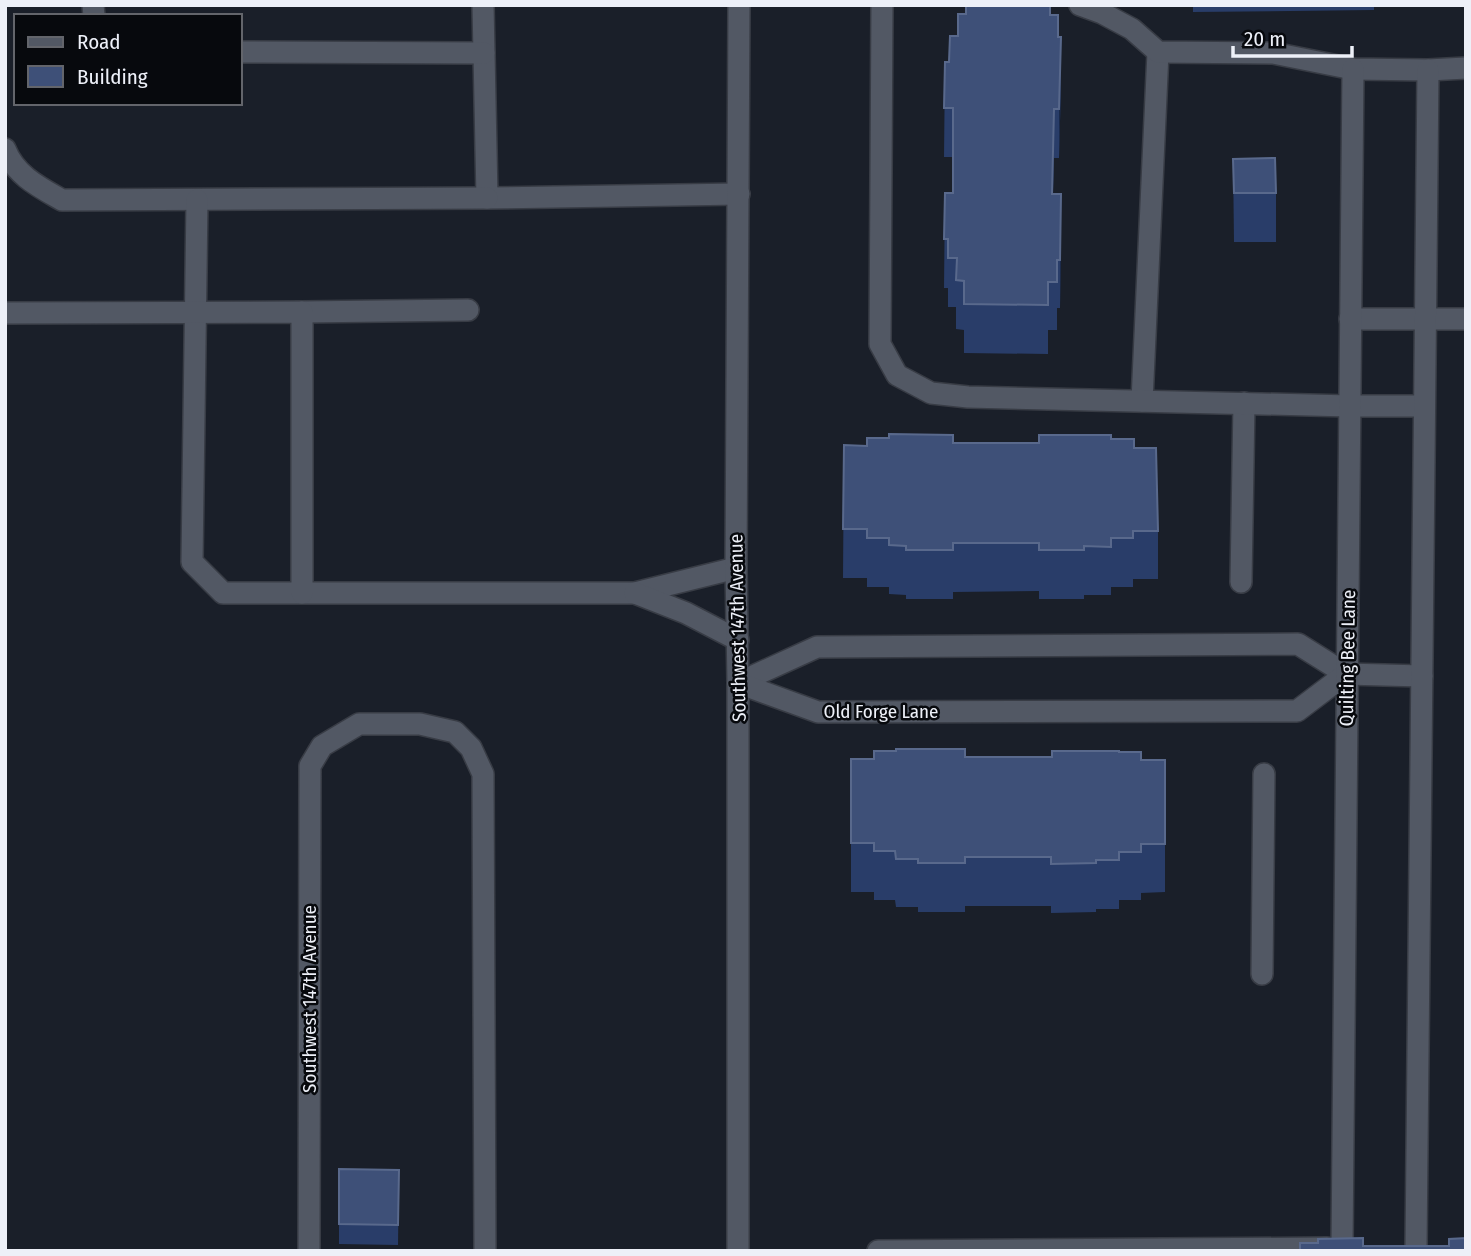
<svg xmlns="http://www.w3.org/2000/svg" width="1471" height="1256" viewBox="0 0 1471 1256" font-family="'Fira Sans Condensed',sans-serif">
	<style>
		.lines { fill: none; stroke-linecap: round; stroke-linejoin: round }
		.service-casing { stroke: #383c45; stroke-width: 24 }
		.minor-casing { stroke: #383c45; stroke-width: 24 }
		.tertiary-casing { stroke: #383c45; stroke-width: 24 }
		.service { stroke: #525864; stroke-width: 21 }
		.minor { stroke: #525864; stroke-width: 21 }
		.tertiary { stroke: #525864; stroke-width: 21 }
		.wall { fill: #293d69 }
		.shaded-wall { fill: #1a2949 }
		.building { fill: #3e5078; stroke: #59698c; stroke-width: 2 }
		.labels { text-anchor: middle; stroke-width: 5; stroke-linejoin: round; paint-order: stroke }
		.street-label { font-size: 19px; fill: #edf0f8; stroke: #07090d }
	</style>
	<rect width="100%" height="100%" fill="#1a1f29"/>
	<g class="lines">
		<defs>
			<g id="service">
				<path d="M 93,5 L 94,16"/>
				<path d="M 483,5 L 487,198 L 739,194"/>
				<path d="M 240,52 L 484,53"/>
				<path d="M 5,149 C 15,175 39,187 62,200 L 487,198"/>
				<path d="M 197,200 L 192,562 L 223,593 L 635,593 L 736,568"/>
				<path d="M 302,312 L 468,310"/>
				<path d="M 5,313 L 302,312 L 302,593"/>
				<path d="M 1350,319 L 1466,319"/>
				<path d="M 1142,401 L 1158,52"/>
				<path d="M 1241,582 L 1244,403"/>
				<path d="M 635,593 L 686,613 L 738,640"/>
				<path d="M 1262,974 L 1264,774"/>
				<path d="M 878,1251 L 1327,1248"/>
			</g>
			<g id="minor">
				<path d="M 882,5 L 880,344 L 897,375 L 931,393 L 968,397 L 1350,406 L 1424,406"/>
				<path d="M 1080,5 L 1102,13 L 1132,29 L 1158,52 L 1273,53 L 1353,69 L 1428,70 L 1466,68"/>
				<path d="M 738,683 L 817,647 L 1298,644 L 1346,674 L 1422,676"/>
				<path d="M 738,683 L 818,712 L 1297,711 L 1346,674"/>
				<path d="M 1342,1247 L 1353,69"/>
				<path d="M 1416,1248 L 1428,70"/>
				<path d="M 309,1251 L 310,766 L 322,746 L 359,724 L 420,724 L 455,732 L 471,748 L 483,774 L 485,1251"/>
			</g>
			<path id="tertiary" d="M 738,1251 L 738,683 L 736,568 L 739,5"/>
		</defs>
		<use href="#service" class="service-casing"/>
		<use href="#minor" class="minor-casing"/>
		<use href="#tertiary" class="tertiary-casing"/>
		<use href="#service" class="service"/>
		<use href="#minor" class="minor"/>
		<use href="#tertiary" class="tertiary"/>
	</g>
	<g class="wall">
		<path d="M 1193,5 L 1374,5 L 1374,10 L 1193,12 Z"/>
		<path d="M 1050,15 L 1058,37 L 1061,86 L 1059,158 L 1054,158 L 1053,194 L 1061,243 L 1060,308 L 1057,308 L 1057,330 L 1048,330 L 1048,354 L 964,353 L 964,330 L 956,329 L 956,307 L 948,307 L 948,288 L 944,288 L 945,193 L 953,193 L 953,157 L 944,157 L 945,62 L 949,62 L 958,36 Z"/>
		<path d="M 1233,159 L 1276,193 L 1276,242 L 1234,242 Z"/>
		<path d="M 1111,439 L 1134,448 L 1158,531 L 1158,579 L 1133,579 L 1133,587 L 1111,587 L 1111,595 L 1084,595 L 1084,599 L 1039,599 L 1039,591 L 953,592 L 953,599 L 906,599 L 906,595 L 889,594 L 889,587 L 867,587 L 867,578 L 843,578 L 844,445 L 867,446 L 953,443 L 1039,443 Z"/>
		<path d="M 1119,752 L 1141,760 L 1165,760 L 1165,892 L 1141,893 L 1141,900 L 1119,900 L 1119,909 L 1096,909 L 1096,912 L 1051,913 L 1051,906 L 965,906 L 965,912 L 918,912 L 918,907 L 896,907 L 895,900 L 874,900 L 874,892 L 851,892 L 851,759 L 965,757 L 1052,757 Z"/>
		<path d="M 339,1169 L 399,1170 L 398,1245 L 339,1244 Z"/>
	</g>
	<g class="shaded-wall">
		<path d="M 1061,37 L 1061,86 L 1059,158 L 1059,109 Z"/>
		<path d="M 1054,109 L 1054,158 L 1052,222 L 1052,174 Z"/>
		<path d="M 1061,194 L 1061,243 L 1060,308 L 1060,260 Z"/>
	</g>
	<g class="building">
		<path d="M 966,5 L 1050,5 L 1050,15 L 1058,15 L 1058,37 L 1061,37 L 1059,109 L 1054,109 L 1052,194 L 1061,194 L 1060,260 L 1057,260 L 1057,282 L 1048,282 L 1048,305 L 964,304 L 964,281 L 956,280 L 957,258 L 948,258 L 948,239 L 944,239 L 945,193 L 953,193 L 953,108 L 944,108 L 945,62 L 949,62 L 950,36 L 958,36 L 958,14 L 966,14 Z"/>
		<path d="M 1275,158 L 1276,193 L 1234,193 L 1233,159 Z"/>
		<path d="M 889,434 L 953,435 L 953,443 L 1039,443 L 1039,435 L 1111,435 L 1111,439 L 1134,439 L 1134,448 L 1156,448 L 1158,531 L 1133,531 L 1133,538 L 1111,538 L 1111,547 L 1084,546 L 1084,550 L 1039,550 L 1039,543 L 953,543 L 953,550 L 906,550 L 906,546 L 889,545 L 889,538 L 867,538 L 867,529 L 843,529 L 844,445 L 867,446 L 867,438 L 889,438 Z"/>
		<path d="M 896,749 L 965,749 L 965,757 L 1052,757 L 1052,751 L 1119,751 L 1119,752 L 1141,752 L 1141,760 L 1165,760 L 1165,844 L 1141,844 L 1141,852 L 1119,852 L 1119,860 L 1096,860 L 1096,863 L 1051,864 L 1051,857 L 965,857 L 965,863 L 918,863 L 918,859 L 896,859 L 895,851 L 874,851 L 874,843 L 851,843 L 851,759 L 874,759 L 874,751 L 896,751 Z"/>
		<path d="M 339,1169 L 399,1170 L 398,1225 L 339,1224 Z"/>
		<path d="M 1363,1238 L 1363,1246 L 1449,1246 L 1449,1239 L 1466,1238 L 1466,1251 L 1300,1251 L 1300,1243 L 1318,1243 L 1318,1239 Z"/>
	</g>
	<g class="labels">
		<g class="street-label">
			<text transform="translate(737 628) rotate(-91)" y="7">Southwest 147th Avenue</text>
			<text transform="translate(1347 658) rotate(-89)" y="7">Quilting Bee Lane</text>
			<text x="881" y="718">Old Forge Lane</text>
			<text transform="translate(309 999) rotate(-90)" y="7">Southwest 147th Avenue</text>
		</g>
	</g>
	<rect width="1471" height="1256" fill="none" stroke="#edf0f8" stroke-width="14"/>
	<rect x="14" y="14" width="228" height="91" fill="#07090d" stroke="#63656b" stroke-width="2"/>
	<rect x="28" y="37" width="35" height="10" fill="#525864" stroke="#63656b" stroke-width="2"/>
	<text x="77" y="49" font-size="21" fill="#edf0f8">Road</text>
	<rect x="28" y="66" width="35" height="21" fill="#3e5078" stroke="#63656b" stroke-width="2"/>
	<text x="77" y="84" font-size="21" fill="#edf0f8">Building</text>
	<path d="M1233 46v10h119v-10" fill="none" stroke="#edf0f8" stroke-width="3.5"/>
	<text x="1244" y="46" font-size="21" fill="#edf0f8" stroke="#07090d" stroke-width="5" paint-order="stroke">20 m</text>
</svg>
